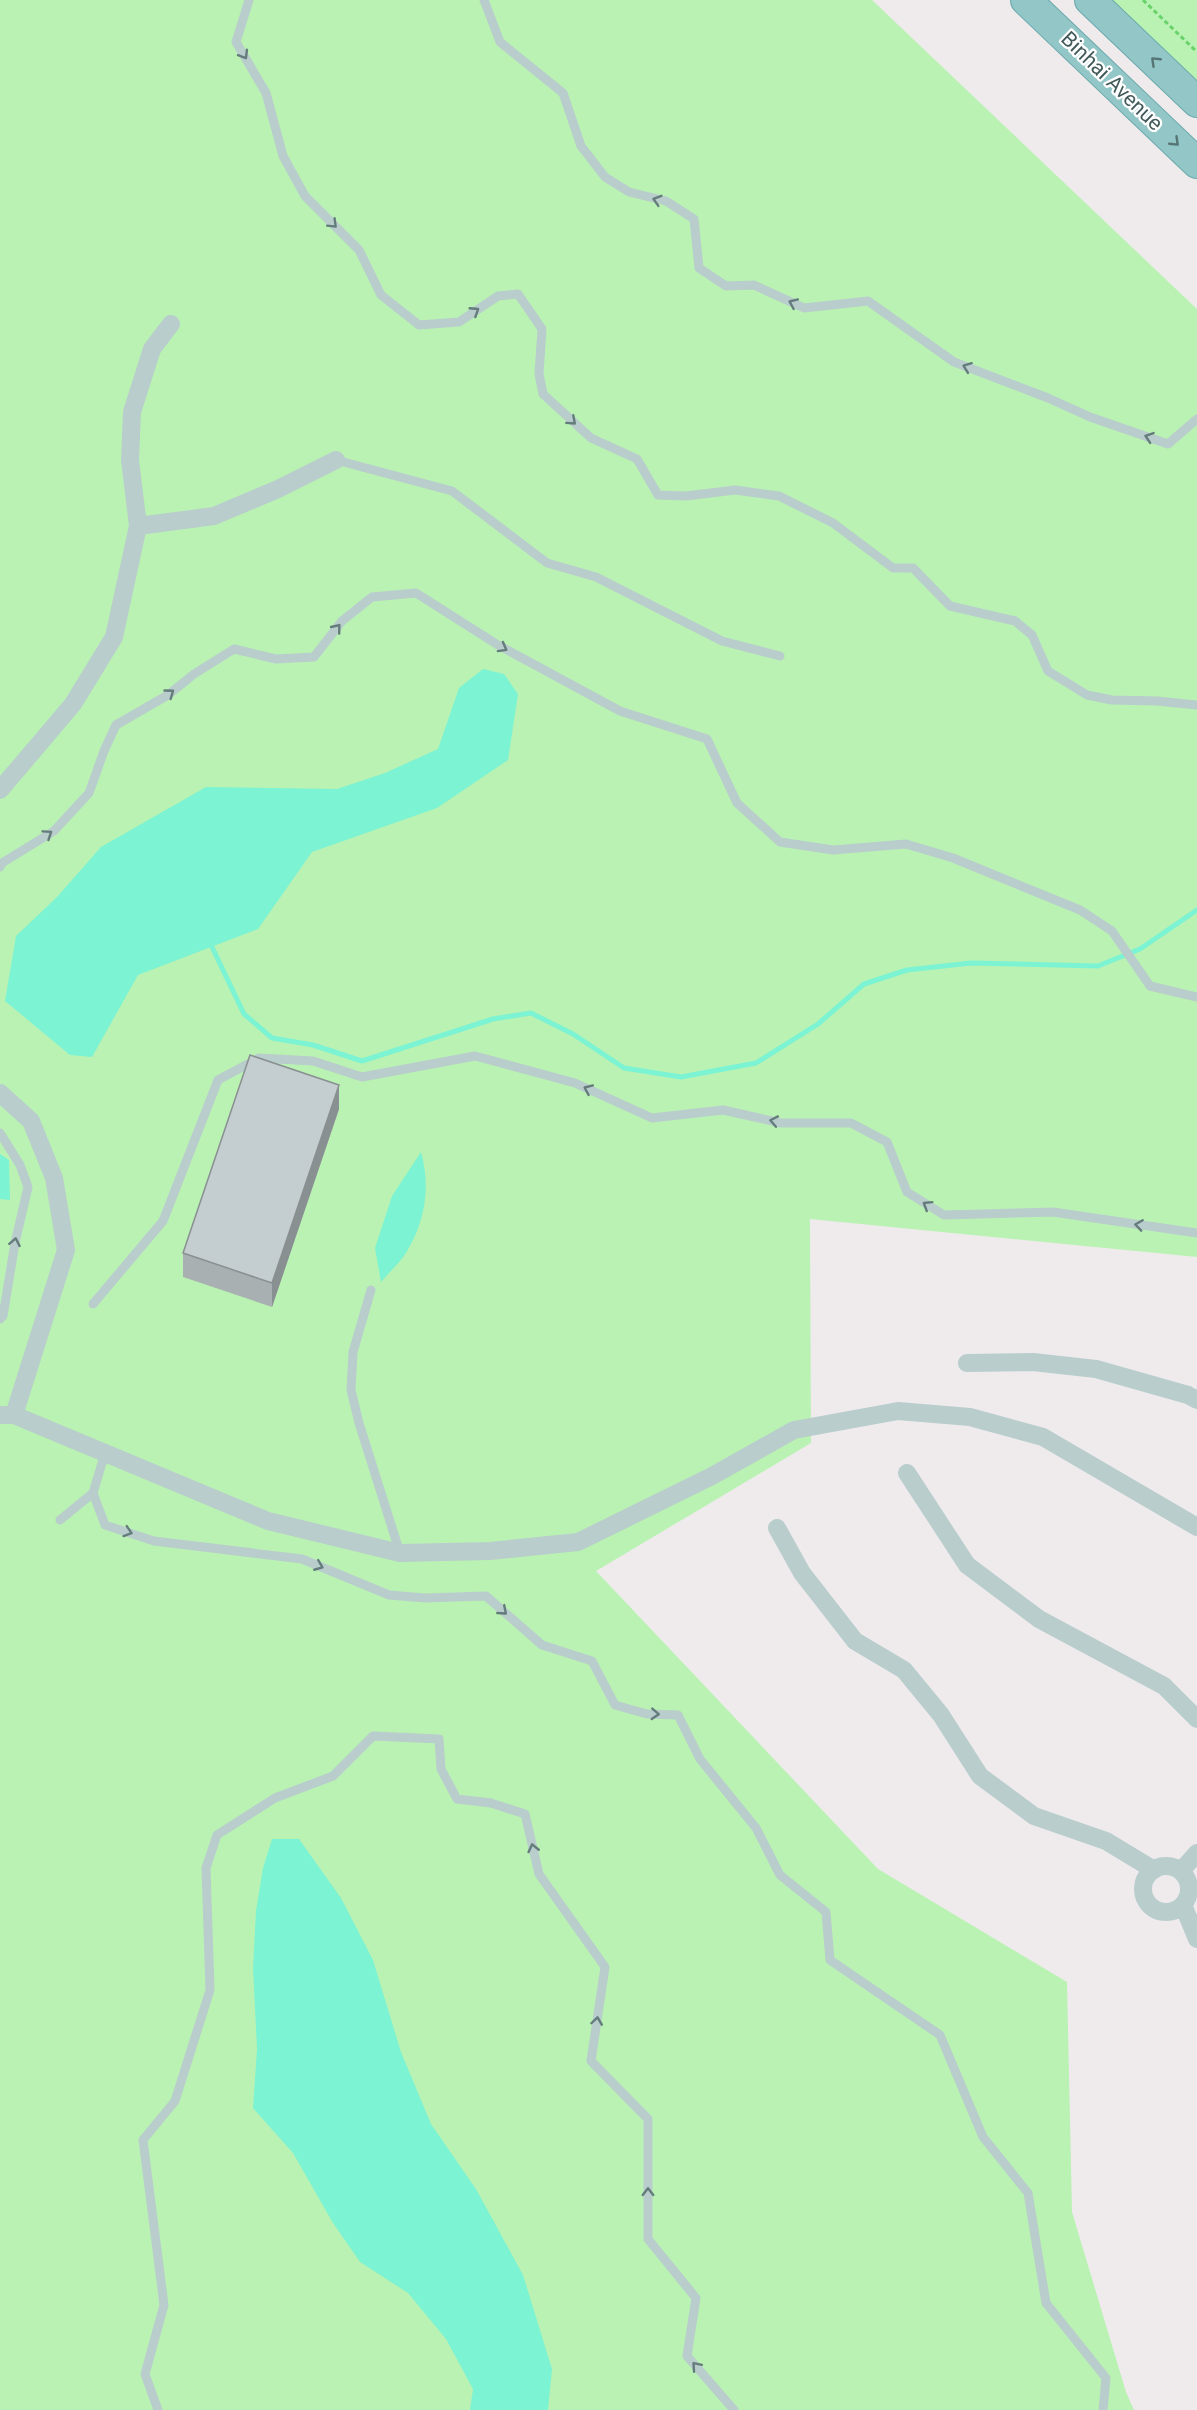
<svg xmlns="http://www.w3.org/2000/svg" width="1197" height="2410" viewBox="0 0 1197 2410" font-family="Roboto,sans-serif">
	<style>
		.green { fill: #baf2b3 }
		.water { fill: #7cf3d2 }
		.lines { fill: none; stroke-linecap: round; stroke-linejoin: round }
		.stream { stroke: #7cf3d2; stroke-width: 5 }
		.trunk-casing { stroke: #69a9ab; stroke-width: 32 }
		.path { stroke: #69d26b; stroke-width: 3; stroke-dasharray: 4.5 3; stroke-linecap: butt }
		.service { stroke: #b8cdcc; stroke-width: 9 }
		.minor { stroke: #b8cdcc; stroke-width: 18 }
		.trunk { stroke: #93c6c7; stroke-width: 30 }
		.wall { fill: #a9b0b2 }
		.shaded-wall { fill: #899091 }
		.building { fill: #c4cdcf; stroke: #899091; stroke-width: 1.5 }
		.oneway { stroke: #657c7c }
		.oneway2 { stroke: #567575 }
		.labels { text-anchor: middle; stroke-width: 4.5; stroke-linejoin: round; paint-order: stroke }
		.street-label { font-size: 21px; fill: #425a5a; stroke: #fff }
	</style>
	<rect width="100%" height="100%" fill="#efebed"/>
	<g class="green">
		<path d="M 0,0 L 872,0 L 1197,309 L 1197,1257 L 810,1219 L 811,1443 L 596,1571 L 878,1869 L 1067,1982 L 1072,2212 L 1126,2392 L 1134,2410 L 0,2410 Z"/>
		<path d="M 1106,0 L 1197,0 L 1197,87 Z"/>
	</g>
	<g class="water">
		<path d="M 483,669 L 504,674 L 518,694 L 508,760 L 437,808 L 312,852 L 258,929 L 138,975 L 92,1057 L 70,1055 L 5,1001 L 16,936 L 57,897 L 101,847 L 206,787 L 337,789 L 385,773 L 438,749 L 459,688 Z"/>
		<path d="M 421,1152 C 431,1187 425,1222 406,1253 C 400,1263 389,1272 381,1282 L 375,1248 L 392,1196 Z"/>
		<path d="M 0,1154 L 9,1160 L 10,1200 L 0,1199 Z"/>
		<path d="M 272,1839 L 299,1839 L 341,1898 L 373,1960 L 401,2052 L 431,2124 L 476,2189 L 523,2275 L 552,2369 L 548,2410 L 470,2410 L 473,2389 L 446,2339 L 408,2293 L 360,2262 L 333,2223 L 293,2153 L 253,2108 L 257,2049 L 253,1968 L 256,1911 L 263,1868 Z"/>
	</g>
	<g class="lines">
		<path class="stream" d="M 212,947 L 244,1014 L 272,1038 L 313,1045 L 362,1061 L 493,1019 L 531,1013 L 573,1034 L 624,1068 L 681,1077 L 756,1063 L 818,1024 L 864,984 L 907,970 L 971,963 L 1098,966 L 1140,949 L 1197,910"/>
		<defs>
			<g id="trunk">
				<path d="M 1026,0 L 1197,163"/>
				<path d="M 1090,0 L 1197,102"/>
			</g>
		</defs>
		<use href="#trunk" class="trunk-casing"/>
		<path class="path" d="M 1143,0 L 1197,52"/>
		<g class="service">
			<path d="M 249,0 L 236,42 L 266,93 L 283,156 L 305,196 L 359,250 L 381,295 L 419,325 L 459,322 L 498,296 L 518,294 L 542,329 L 539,374 L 543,394 L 591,438 L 637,459 L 658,495 L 686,496 L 735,490 L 779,496 L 833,523 L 893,568 L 913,568 L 950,606 L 1015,621 L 1032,635 L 1048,671 L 1087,695 L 1112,700 L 1157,701 L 1197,705"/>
			<path d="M 484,0 L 500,42 L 563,93 L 581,146 L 605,177 L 629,192 L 666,201 L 694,219 L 699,268 L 726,286 L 754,285 L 804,308 L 868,301 L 954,362 L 1048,398 L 1090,417 L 1168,444 L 1197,419"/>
			<path d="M 336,460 L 452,491 L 547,563 L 596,577 L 722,641 L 780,656"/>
			<path d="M 0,867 L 2,863 L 54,831 L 89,793 L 104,751 L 116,725 L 168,695 L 194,674 L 234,649 L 276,659 L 314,657 L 342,621 L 372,597 L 416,593 L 498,645 L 620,711 L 707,739 L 737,803 L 780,842 L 833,850 L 906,844 L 953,858 L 1080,910 L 1112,931 L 1150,986 L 1197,997"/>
			<path d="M 0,1133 L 20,1165 L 28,1187 L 15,1243 L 3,1316 L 0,1319"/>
			<path d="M 371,1290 L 353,1352 L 351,1390 L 359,1423 L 400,1553"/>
			<path d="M 93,1304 L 163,1221 L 218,1080 L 259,1058 L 313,1061 L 362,1077 L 475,1056 L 575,1083 L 652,1118 L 723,1110 L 781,1123 L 851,1123 L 887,1142 L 907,1192 L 944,1215 L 1053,1212 L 1197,1233"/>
			<path d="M 93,1493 L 105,1525 L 154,1541 L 302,1559 L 389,1595 L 425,1598 L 486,1596 L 542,1645 L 592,1661 L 615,1705 L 647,1714 L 678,1715 L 700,1759 L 756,1828 L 780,1875 L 826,1912 L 830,1960 L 940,2035 L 983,2137 L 1028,2193 L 1046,2303 L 1106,2378 L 1103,2410"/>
			<path d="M 60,1520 L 93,1493 L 105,1453"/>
			<path d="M 158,2410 L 145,2374 L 164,2305 L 143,2140 L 175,2101 L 210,1990 L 206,1868 L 217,1835 L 275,1798 L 333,1776 L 373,1736 L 439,1739 L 441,1769 L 457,1799 L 491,1803 L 525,1814 L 539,1874 L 605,1967 L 591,2061 L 648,2119 L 648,2239 L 696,2298 L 687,2356 L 734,2410"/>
		</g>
		<g class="minor">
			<path d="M 138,526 L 214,516 L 278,489 L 336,460"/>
			<path d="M 0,790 L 73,704 L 114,637 L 138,526 L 130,460 L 132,412 L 152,349 L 171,324"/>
			<path d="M 0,1093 L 31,1121 L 54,1178 L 66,1250 L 14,1415"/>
			<path d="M 967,1363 L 1033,1362 L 1096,1369 L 1188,1395 L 1197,1400"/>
			<path d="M 0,1415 L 14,1415 L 268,1521 L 400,1553 L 490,1551 L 578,1542 L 712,1476 L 794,1430 L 898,1411 L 970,1417 L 1043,1437 L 1197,1527"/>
			<path d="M 907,1473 L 967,1565 L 1039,1619 L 1164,1686 L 1197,1719"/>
			<path d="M 777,1528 L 802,1573 L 855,1641 L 904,1670 L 941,1715 L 980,1776 L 1034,1816 L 1106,1841 L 1154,1870"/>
			<circle cx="1166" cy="1889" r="23"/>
			<path d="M 1181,1871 L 1197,1853"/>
			<path d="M 1183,1905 L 1197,1939"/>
		</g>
		<use href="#trunk" class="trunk"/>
	</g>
	<path class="wall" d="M 339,1109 L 272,1307 L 183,1277 L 183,1253 Z"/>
	<path class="shaded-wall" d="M 339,1085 L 339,1109 L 272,1307 L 272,1283 Z"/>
	<path class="building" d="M 250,1055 L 339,1085 L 272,1283 L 183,1253 Z"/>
	<defs><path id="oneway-chevron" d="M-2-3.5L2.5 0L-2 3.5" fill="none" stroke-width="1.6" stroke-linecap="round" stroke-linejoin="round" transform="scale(1.5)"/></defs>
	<g class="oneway">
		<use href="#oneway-chevron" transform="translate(244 55) rotate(59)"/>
		<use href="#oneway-chevron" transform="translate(657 200) rotate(-163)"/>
		<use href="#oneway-chevron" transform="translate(333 224) rotate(45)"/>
		<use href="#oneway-chevron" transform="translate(793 303) rotate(-156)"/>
		<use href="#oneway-chevron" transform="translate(475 311) rotate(-33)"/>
		<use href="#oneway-chevron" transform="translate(967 367) rotate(-159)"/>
		<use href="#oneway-chevron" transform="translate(572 421) rotate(42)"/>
		<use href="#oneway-chevron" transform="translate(1149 437) rotate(-161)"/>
		<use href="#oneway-chevron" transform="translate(337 628) rotate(-51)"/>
		<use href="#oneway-chevron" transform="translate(503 648) rotate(29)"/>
		<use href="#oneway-chevron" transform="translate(170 693) rotate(-36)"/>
		<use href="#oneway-chevron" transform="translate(48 834) rotate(-34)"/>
		<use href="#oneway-chevron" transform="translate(588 1089) rotate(-156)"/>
		<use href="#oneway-chevron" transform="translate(774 1121) rotate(-169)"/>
		<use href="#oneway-chevron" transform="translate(927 1205) rotate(-148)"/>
		<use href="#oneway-chevron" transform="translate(1139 1225) rotate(-172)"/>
		<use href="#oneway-chevron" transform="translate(15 1242) rotate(-79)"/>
		<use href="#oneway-chevron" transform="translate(128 1532) rotate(18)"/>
		<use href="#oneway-chevron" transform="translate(319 1566) rotate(22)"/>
		<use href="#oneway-chevron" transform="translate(503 1611) rotate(41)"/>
		<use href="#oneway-chevron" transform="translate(655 1714) rotate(3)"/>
		<use href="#oneway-chevron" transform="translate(533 1848) rotate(-103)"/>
		<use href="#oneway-chevron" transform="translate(597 2021) rotate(-82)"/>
		<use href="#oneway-chevron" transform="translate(648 2192) rotate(-90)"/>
		<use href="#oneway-chevron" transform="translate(696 2366) rotate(-131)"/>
	</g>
	<g class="oneway2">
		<use href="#oneway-chevron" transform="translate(1155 61) rotate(-136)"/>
		<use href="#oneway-chevron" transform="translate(1175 142) rotate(44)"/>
	</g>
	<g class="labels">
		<g class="street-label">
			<text transform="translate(1112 81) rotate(44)" y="7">Binhai Avenue</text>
		</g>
	</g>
</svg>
